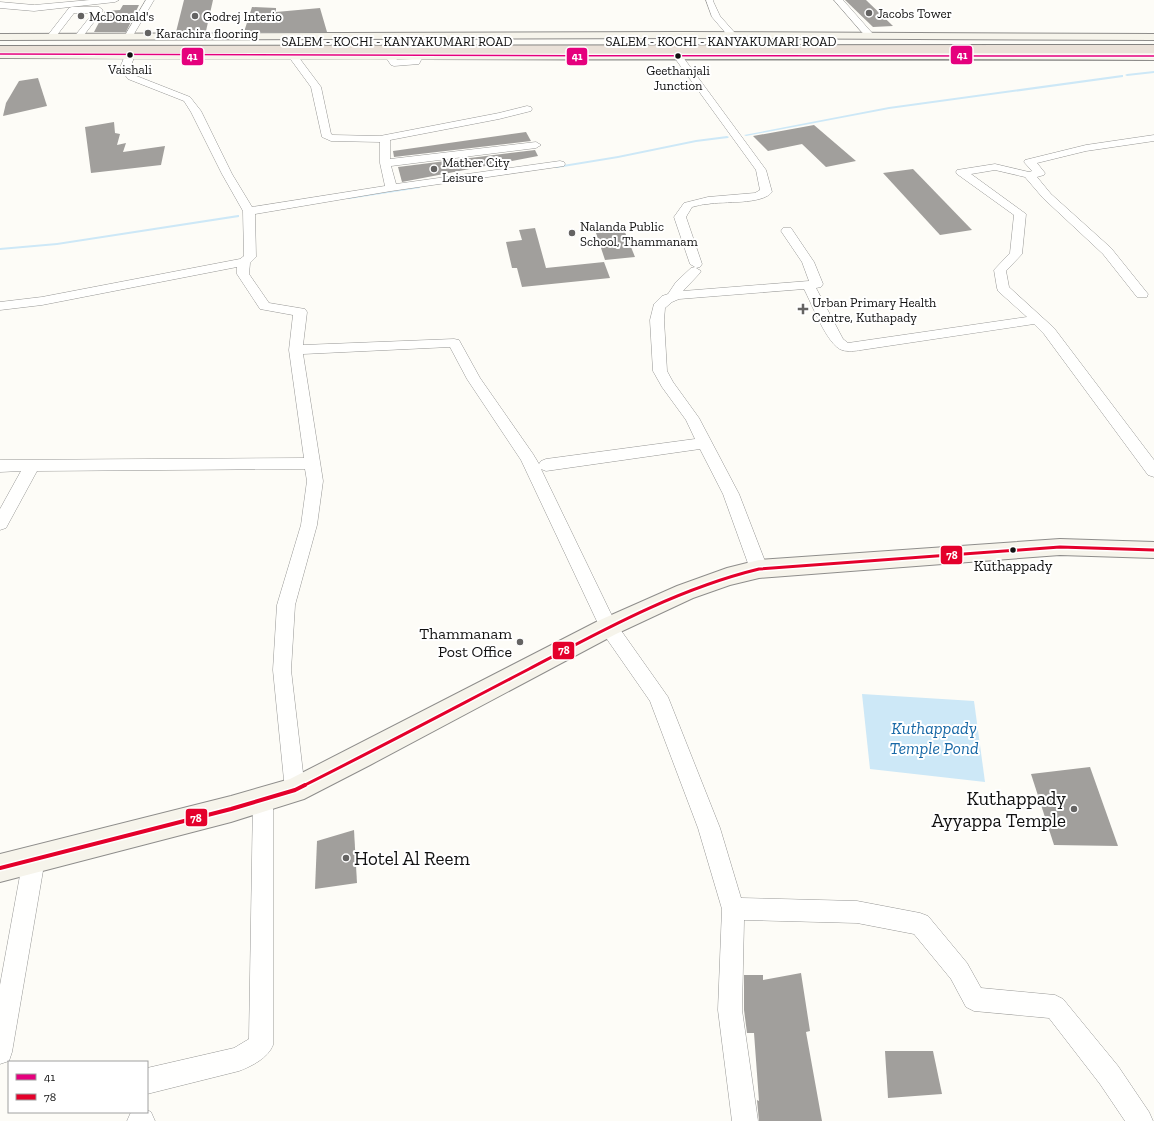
<svg xmlns="http://www.w3.org/2000/svg" width="1154" height="1121" viewBox="0 0 1154 1121" font-family="'Zilla Slab',serif">
	<style>
		.water { fill: #cde8f7 }
		.lines { fill: none; stroke-linecap: round; stroke-linejoin: round }
		.stream { fill: #cde8f7; fill-rule: evenodd }
		.building { fill: #a19f9c }
		.street-casing { stroke: #979795; stroke-width: 1 }
		.secondary-casing { stroke: #8e8d8b; stroke-width: 2 }
		.highway-casing { stroke: #858482; stroke-width: 2 }
		.street { fill: #fffffe; fill-rule: evenodd }
		.secondary { fill: #f6f4eb; fill-rule: evenodd }
		.highway { fill: #eae1d8; fill-rule: evenodd }
		.bus-1-casing { stroke: #fff; stroke-width: 3 }
		.bus-2-far1-casing { stroke: #fff; stroke-width: 6 }
		.bus-2-casing { stroke: #fff; stroke-width: 7 }
		.bus-1 { stroke: #e5007d; stroke-width: 1.5 }
		.bus-2-far1 { stroke: #e4002b; stroke-width: 3 }
		.bus-2 { stroke: #e4002b; stroke-width: 4 }
		.poi-dot { fill: #646362; stroke: #fff; stroke-width: 1.5 }
		.bus-dot { fill: #111; stroke: #fff; stroke-width: 1.5 }
		.labels { text-anchor: middle; stroke-width: 4; stroke-linejoin: round; paint-order: stroke }
		.far-poi-label { font-size: 13px; fill: #111; stroke: #fff; text-anchor: start }
		.far-street-label { font-size: 13px; fill: #111; stroke: #fff }
		.far-bus-label { font-size: 13px; fill: #111; stroke: #fff }
		.bus-label { font-size: 15px; fill: #111; stroke: #fff }
		.poi-label { font-size: 16px; fill: #111; stroke: #fff; text-anchor: end }
		.water-label { font-size: 17px; font-style: italic; fill: #1768a6; stroke: #fff }
		.near-poi-label { font-size: 19px; fill: #111; stroke: #fff; text-anchor: end }
		.line-badge { stroke: #fff; stroke-width: 1.5 }
		.badge-label { font-size: 11px; text-anchor: middle; font-weight: bold; fill: #fff }
	</style>
	<rect width="100%" height="100%" fill="#fdfcf7"/>
	<path class="water" d="M 862,694 L 974,701 L 985,782 L 870,769 Z"/>
	<g class="lines">
		<g class="stream">
			<path d="M 1154,71 L 1154,73 L 1127,76 L 1125,75 L 1127,74 Z"/>
			<path d="M 1122,75 L 1123,75 L 1123,77 L 889,109 L 746,136 L 744,135 L 889,107 Z"/>
			<path d="M 727,136 L 729,137 L 728,138 L 696,142 L 618,158 L 557,168 L 555,167 L 557,166 L 618,156 L 696,140 Z"/>
			<path d="M 419,186 L 420,186 L 420,188 L 349,199 L 347,198 L 349,197 Z"/>
			<path d="M 238,215 L 239,215 L 239,217 L 57,245 L 0,250 L 0,248 L 57,243 Z"/>
		</g>
	</g>
	<g class="building">
		<path d="M 184,0 L 213,0 L 206,31 L 176,32 Z"/>
		<path d="M 845,0 L 866,0 L 893,26 L 873,27 Z"/>
		<path d="M 123,5 L 139,5 L 126,32 L 94,32 L 105,11 L 120,10 Z"/>
		<path d="M 252,7 L 276,8 L 276,12 L 320,8 L 327,32 L 244,32 Z"/>
		<path d="M 38,78 L 47,106 L 3,116 L 6,103 L 19,81 Z"/>
		<path d="M 114,122 L 115,133 L 120,134 L 117,145 L 126,143 L 123,152 L 165,146 L 161,165 L 91,173 L 85,127 Z"/>
		<path d="M 814,125 L 856,161 L 826,167 L 802,144 L 768,151 L 753,136 Z"/>
		<path d="M 526,132 L 531,141 L 394,157 L 393,151 Z"/>
		<path d="M 535,150 L 538,156 L 402,182 L 398,167 Z"/>
		<path d="M 913,169 L 972,230 L 940,235 L 883,173 Z"/>
		<path d="M 622,225 L 635,257 L 605,260 L 594,227 Z"/>
		<path d="M 535,228 L 546,268 L 604,262 L 610,278 L 522,287 L 517,268 L 512,268 L 506,242 L 522,240 L 519,230 Z"/>
		<path d="M 1090,767 L 1118,846 L 1054,845 L 1031,774 Z"/>
		<path d="M 354,830 L 357,883 L 315,889 L 317,841 Z"/>
		<path d="M 801,973 L 810,1031 L 806,1032 L 822,1121 L 759,1121 L 757,1100 L 759,1101 L 754,1033 L 747,1033 L 744,1010 L 744,975 L 763,975 L 763,980 Z"/>
		<path d="M 885,1051 L 933,1051 L 942,1094 L 888,1098 Z"/>
	</g>
	<g class="lines">
		<defs>
			<g id="street">
				<path d="M 90,0 L 119,0 L 115,2 L 34,11 L 0,8 L 0,2 L 34,5 Z"/>
				<path d="M 146,0 L 154,0 L 131,39 L 125,39 L 124,37 Z"/>
				<path d="M 706,0 L 714,0 L 713,1 L 720,16 L 735,33 L 736,35 L 735,37 L 729,37 L 712,17 Z"/>
				<path d="M 834,0 L 843,0 L 873,34 L 874,36 L 873,38 L 867,38 Z"/>
				<path d="M 72,7 L 99,7 L 103,10 L 81,39 L 75,39 L 74,37 L 93,13 L 74,13 L 54,39 L 48,39 L 47,37 L 48,35 L 69,8 Z"/>
				<path d="M 130,52 L 135,55 L 130,68 L 134,75 L 190,97 L 201,111 L 232,174 L 252,207 L 385,186 L 380,163 L 380,142 L 331,141 L 322,137 L 311,87 L 289,57 L 291,55 L 297,55 L 321,87 L 331,134 L 333,135 L 380,136 L 499,113 L 527,106 L 531,107 L 532,109 L 531,111 L 499,119 L 390,140 L 390,159 L 536,142 L 541,145 L 536,148 L 391,166 L 396,184 L 560,161 L 564,162 L 565,164 L 564,166 L 391,191 L 255,214 L 256,257 L 250,263 L 249,274 L 269,303 L 305,309 L 307,312 L 303,345 L 454,339 L 459,340 L 480,378 L 533,454 L 539,464 L 541,461 L 546,459 L 695,439 L 686,420 L 662,387 L 653,371 L 650,320 L 654,304 L 662,296 L 668,294 L 676,282 L 691,268 L 695,267 L 690,264 L 674,217 L 684,203 L 708,197 L 755,193 L 760,190 L 756,170 L 674,57 L 672,55 L 674,53 L 680,53 L 766,170 L 772,192 C 762,205 723,201 708,204 C 702,204 697,206 692,207 L 686,217 L 702,264 L 700,267 L 696,268 L 701,271 L 699,274 L 683,291 L 809,281 L 802,262 L 781,231 L 783,228 L 791,228 L 814,262 L 823,284 L 821,287 L 816,288 L 843,339 L 848,343 L 1027,317 L 998,291 L 997,288 L 994,270 L 1010,253 L 1014,215 L 957,174 L 956,172 L 957,170 L 995,164 L 1029,172 L 1032,171 L 1024,162 L 1025,160 L 1086,145 L 1154,135 L 1154,141 L 1086,151 L 1037,163 L 1045,173 L 1044,175 L 1037,177 L 1051,194 L 1111,248 L 1148,294 L 1147,297 L 1137,297 L 1103,254 L 1043,198 L 1025,177 L 995,170 L 971,174 L 1026,214 L 1022,254 L 1006,271 L 1009,287 L 1054,328 L 1154,460 L 1154,477 L 1148,475 L 1044,334 L 1034,324 L 861,350 C 855,351 848,352 842,350 C 827,345 812,304 804,289 L 679,299 L 672,302 L 665,308 L 664,320 L 667,371 L 673,382 L 699,418 L 739,494 L 768,569 L 765,574 L 759,576 L 753,574 L 750,569 L 723,494 L 700,449 L 546,471 L 541,469 L 615,622 L 668,697 L 720,828 L 741,898 L 857,901 L 920,913 L 928,916 L 967,963 L 981,988 L 1055,995 L 1063,999 L 1118,1066 L 1149,1112 L 1153,1121 L 1125,1121 L 1100,1084 L 1049,1018 L 974,1011 L 966,1007 L 951,979 L 914,934 L 857,923 L 744,920 L 742,1010 L 758,1121 L 732,1121 L 718,1010 L 722,909 L 698,828 L 650,701 L 602,632 L 521,460 L 467,379 L 450,347 L 303,354 L 323,481 L 317,525 L 295,605 L 291,670 L 305,790 L 302,797 L 295,800 L 288,797 L 285,790 L 273,670 L 277,605 L 301,525 L 307,481 L 305,469 L 37,471 L 6,528 L 0,530 L 0,509 L 21,471 L 0,472 L 0,460 L 304,458 L 289,350 L 293,315 L 260,309 L 237,274 L 237,267 L 42,305 L 0,310 L 0,302 L 42,297 L 240,259 L 244,256 L 243,211 L 222,174 L 191,112 L 184,101 L 128,79 L 120,68 L 125,55 Z"/>
				<path d="M 390,53 L 393,54 L 397,60 L 412,59 L 415,54 L 418,53 L 423,56 L 419,64 L 394,66 L 391,65 L 385,56 Z"/>
				<path d="M 263,790 L 270,793 L 273,800 L 273,1045 C 268,1058 252,1066 239,1071 L 147,1094 L 147,1068 L 234,1048 L 249,1039 L 253,800 L 256,793 Z"/>
				<path d="M 34,848 L 42,851 L 45,859 L 12,1052 L 9,1061 L 0,1064 L 0,985 L 23,859 L 26,851 Z"/>
				<path d="M 147,1110 L 151,1112 L 155,1121 L 127,1121 L 131,1112 L 147,1112 Z"/>
			</g>
			<g id="secondary">
				<path d="M 682,32 L 1154,34 L 1154,40 L 682,38 L 0,40 L 0,34 Z"/>
				<path d="M 0,50 C 385,55 769,50 1154,52 L 1154,60 C 769,57 385,62 0,58 Z"/>
				<path d="M 1060,539 L 1154,542 L 1154,558 L 1060,555 L 759,578 L 730,585 L 693,598 L 616,634 L 370,765 L 304,799 L 231,822 L 0,882 L 0,854 L 231,796 L 290,779 L 600,620 L 677,586 L 727,568 L 759,560 Z"/>
			</g>
			<path id="highway" d="M 1154,45 L 1154,53 L 0,54 L 0,46 Z"/>
		</defs>
		<use href="#street" class="street-casing"/>
		<use href="#secondary" class="secondary-casing"/>
		<use href="#highway" class="highway-casing"/>
		<use href="#street" class="street"/>
		<use href="#secondary" class="secondary"/>
		<use href="#highway" class="highway"/>
		<defs>
			<path id="bus-1" d="M 0,54 C 385,58 769,54 1154,56"/>
			<path id="bus-2-far1" d="M 303,786 C 379,748 454,708 529,669 C 603,630 677,589 759,569 L 1060,547 L 1154,550"/>
			<path id="bus-2" d="M 0,868 L 231,809 L 295,790 L 305,785"/>
		</defs>
		<use href="#bus-1" class="bus-1-casing"/>
		<use href="#bus-2-far1" class="bus-2-far1-casing"/>
		<use href="#bus-2" class="bus-2-casing"/>
		<use href="#bus-1" class="bus-1"/>
		<use href="#bus-2-far1" class="bus-2-far1"/>
		<use href="#bus-2" class="bus-2"/>
	</g>
	<g class="poi-dot">
		<circle cx="869" cy="13" r="4"/>
		<circle cx="81" cy="16" r="4"/>
		<circle cx="195" cy="16" r="4"/>
		<circle cx="148" cy="33" r="4"/>
		<circle cx="434" cy="169" r="4"/>
		<circle cx="572" cy="233" r="4"/>
		<path d="M801 303h4v4h4v4h-4v4h-4v-4h-4v-4h4z"/>
		<circle cx="520" cy="642" r="4"/>
		<circle cx="1074" cy="809" r="4"/>
		<circle cx="346" cy="858" r="4"/>
	</g>
	<g class="bus-dot">
		<circle cx="130" cy="55" r="3.5"/>
		<circle cx="678" cy="56" r="3.5"/>
		<circle cx="1013" cy="550" r="3.5"/>
	</g>
	<g class="labels">
		<g class="far-poi-label">
			<text x="877" y="18">Jacobs Tower</text>
			<text x="89" y="21">McDonald's</text>
			<text x="203" y="21">Godrej Interio</text>
			<text x="156" y="38">Karachira flooring</text>
			<text x="442" y="167">Mather City<tspan x="442" dy="15">Leisure</tspan></text>
			<text x="580" y="231">Nalanda Public<tspan x="580" dy="15">School, Thammanam</tspan></text>
			<text x="812" y="307">Urban Primary Health<tspan x="812" dy="15">Centre, Kuthapady</tspan></text>
		</g>
		<g class="far-street-label">
			<text x="397" y="46">SALEM - KOCHI - KANYAKUMARI ROAD</text>
			<text x="721" y="46">SALEM - KOCHI - KANYAKUMARI ROAD</text>
		</g>
		<g class="far-bus-label">
			<text x="130" y="74">Vaishali</text>
			<text x="678" y="75">Geethanjali<tspan x="678" dy="15">Junction</tspan></text>
		</g>
		<g class="bus-label">
			<text x="1013" y="571">Kuthappady</text>
		</g>
		<g class="poi-label">
			<text x="512" y="639">Thammanam<tspan x="512" dy="18">Post Office</tspan></text>
		</g>
		<g class="water-label">
			<text x="934" y="734">Kuthappady<tspan x="934" dy="20">Temple Pond</tspan></text>
		</g>
		<g class="near-poi-label">
			<text x="1066" y="805">Kuthappady<tspan x="1066" dy="22">Ayyappa Temple</tspan></text>
			<text x="354" y="865" text-anchor="start">Hotel Al Reem</text>
		</g>
	</g>
	<g class="line-badge">
		<rect x="950" y="45" width="23" height="20" rx="4" fill="#e5007d"/>
		<rect x="566" y="47" width="22" height="19" rx="4" fill="#e5007d"/>
		<rect x="181" y="47" width="23" height="19" rx="4" fill="#e5007d"/>
		<rect x="940" y="545" width="23" height="20" rx="4" fill="#e4002b"/>
		<rect x="552" y="641" width="23" height="19" rx="4" fill="#e4002b"/>
		<rect x="185" y="808" width="23" height="19" rx="4" fill="#e4002b"/>
	</g>
	<g class="badge-label">
		<text x="962" y="59">41</text>
		<text x="577" y="60">41</text>
		<text x="192" y="60">41</text>
		<text x="952" y="559">78</text>
		<text x="564" y="654">78</text>
		<text x="196" y="822">78</text>
	</g>
	<rect x="8" y="1061" width="140" height="52" fill="#ffffff" stroke="#a0a0a0"/>
	<rect x="16" y="1074" width="20" height="6" fill="#e5007d" stroke="#a0a0a0"/>
	<text x="44" y="1081" font-size="12" fill="#111111">41</text>
	<rect x="16" y="1094" width="20" height="6" fill="#e4002b" stroke="#a0a0a0"/>
	<text x="44" y="1101" font-size="12" fill="#111111">78</text>
</svg>
